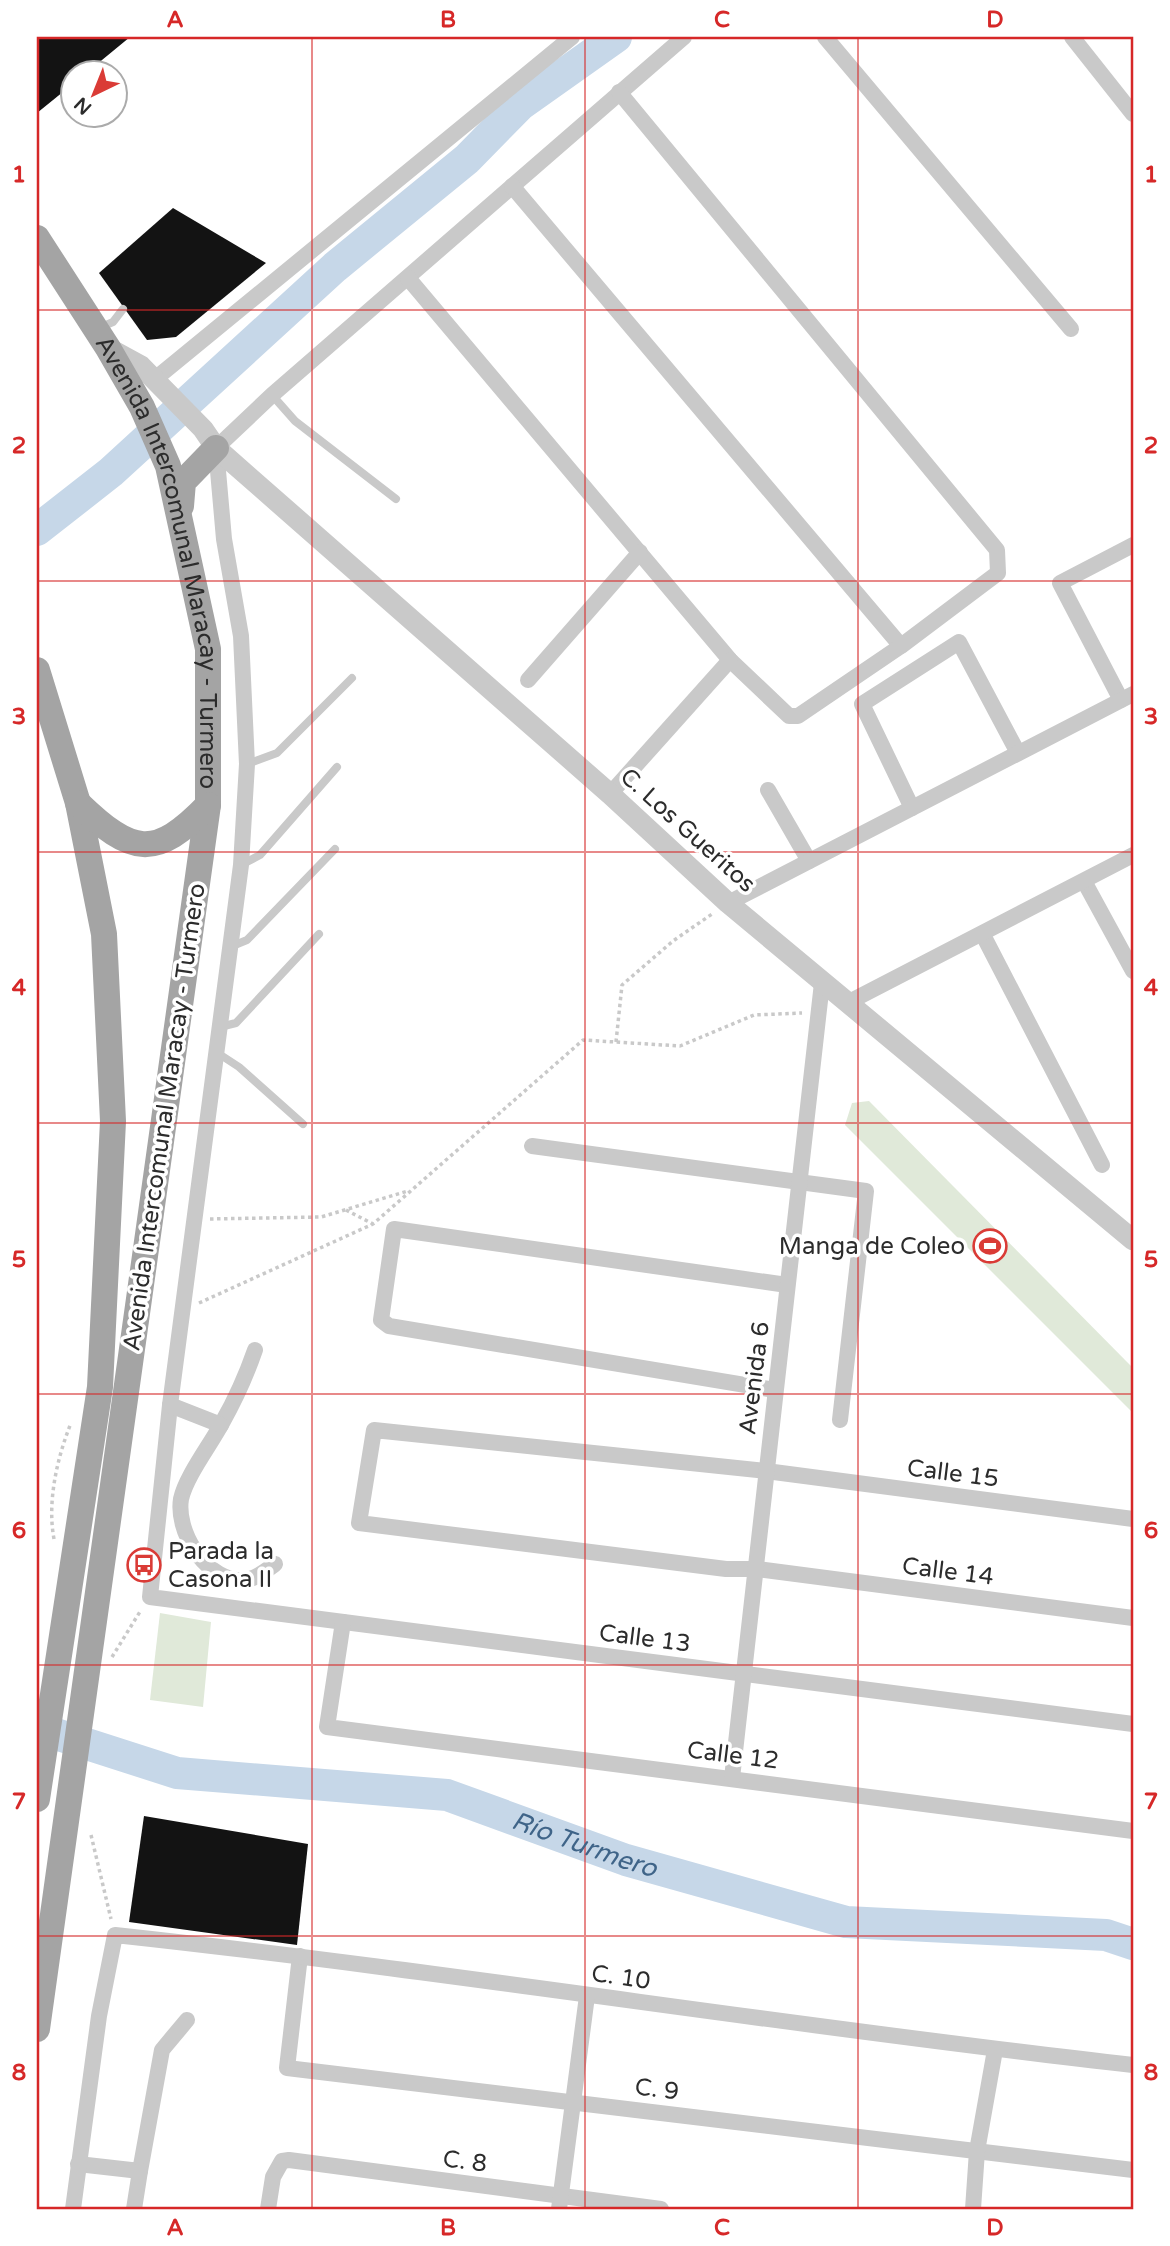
<svg xmlns="http://www.w3.org/2000/svg" width="1170" height="2246" viewBox="0 0 1170 2246" font-family="'Varela Round',sans-serif">
	<style>
		.green { fill: #e0e9d9 }
		.lines { fill: none; stroke-linecap: round; stroke-linejoin: round }
		.river { stroke: #c6d7e8; stroke-width: 32 }
		.building { fill: #131313 }
		.path { stroke: #c9c9c9; stroke-width: 3.5; stroke-dasharray: 3.5 3.5; stroke-linecap: butt }
		.service { stroke: #c9c9c9; stroke-width: 8 }
		.minor { stroke: #c9c9c9; stroke-width: 16 }
		.tertiary { stroke: #c9c9c9; stroke-width: 21 }
		.primary { stroke: #a4a4a4; stroke-width: 26 }
		.grid { fill: none; stroke: #d62828; stroke-width: 2; stroke-opacity: 0.55 }
		.labels { text-anchor: middle; stroke-width: 7; stroke-linejoin: round; paint-order: stroke }
		.street-label { font-size: 24px; fill: #2c2c2c; stroke: #fff }
		.poi-label { font-size: 24px; fill: #2c2c2c; stroke: #fff; text-anchor: end }
		.water-label { font-size: 26px; font-style: italic; fill: #3f6488; stroke: #fff }
		.neatline { fill: none; stroke: #d62828; stroke-width: 2.5 }
		.grid-label { font-size: 23px; text-anchor: middle; font-weight: bold; fill: #d62828 }
	</style>
	<rect width="100%" height="100%" fill="#fff"/>
	<g class="green">
		<path d="M 869,1101 L 1133,1368 L 1133,1413 L 845,1125 L 852,1103 Z"/>
		<path d="M 160,1613 L 211,1622 L 203,1707 L 150,1700 Z"/>
	</g>
	<g class="lines">
		<g class="river">
			<path d="M 37,530 L 111,472 L 335,267 L 467,159 L 520,105 L 616,37"/>
			<path id="s1" d="M 37,1728 L 177,1773 L 447,1795 L 626,1860 L 846,1922 L 1106,1935 L 1133,1944"/>
		</g>
	</g>
	<g class="building">
		<path d="M 37,37 L 130,37 L 85,74 L 74,74 L 74,83 L 37,113 Z"/>
		<path d="M 173,208 L 266,263 L 176,337 L 147,340 L 99,273 Z"/>
		<path d="M 144,1816 L 308,1844 L 297,1945 L 129,1922 Z"/>
	</g>
	<g class="lines">
		<g class="path">
			<path d="M 616,1042 L 622,985 L 673,941 L 712,914"/>
			<path d="M 346,1210 L 373,1224"/>
			<path d="M 210,1219 L 321,1217 L 408,1191"/>
			<path d="M 199,1303 L 373,1224 L 583,1040 L 680,1046 L 754,1015 L 802,1013"/>
			<path d="M 54,1539 C 47,1502 57,1458 71,1423"/>
			<path d="M 112,1657 L 141,1610"/>
			<path d="M 91,1835 L 111,1919"/>
		</g>
		<g class="service">
			<path d="M 99,328 L 113,322 L 123,309"/>
			<path d="M 272,395 L 295,421 L 396,499"/>
			<path d="M 247,764 L 277,753 L 352,678"/>
			<path d="M 241,865 L 260,855 L 337,767"/>
			<path d="M 230,947 L 247,940 L 335,849"/>
			<path d="M 220,1027 L 236,1023 L 319,934"/>
			<path d="M 216,1052 L 239,1067 L 303,1124"/>
		</g>
		<g class="minor">
			<path d="M 684,37 L 272,395 L 216,448 L 224,539 L 241,636 L 247,764 L 241,865 L 170,1405 L 150,1597 L 1133,1724"/>
			<path d="M 825,37 L 1071,329"/>
			<path d="M 1072,37 L 1133,114"/>
			<path d="M 512,186 L 901,646"/>
			<path d="M 408,278 L 730,660 L 789,716 L 798,716 L 901,646 L 998,573 L 997,550 L 619,92"/>
			<path d="M 155,379 L 572,37"/>
			<path d="M 528,680 L 640,552"/>
			<path d="M 1121,700 L 1060,583 L 1133,545"/>
			<path d="M 768,790 L 809,861"/>
			<path d="M 610,794 L 730,660"/>
			<path d="M 912,808 L 862,704 L 959,642 L 1018,753"/>
			<path d="M 1085,883 L 1133,971"/>
			<path d="M 728,903 L 1133,694"/>
			<path d="M 983,935 L 1102,1165"/>
			<path d="M 847,1003 L 1133,855"/>
			<path d="M 532,1146 L 866,1191 L 840,1420"/>
			<path d="M 255,1350 C 246,1376 235,1400 222,1423 C 211,1444 186,1476 181,1499 C 176,1531 203,1575 236,1580 C 251,1583 264,1572 275,1564"/>
			<path d="M 775,1390 L 389,1326 L 381,1320 L 394,1229 L 787,1285"/>
			<path d="M 170,1405 L 221,1425"/>
			<path d="M 1133,1519 L 766,1471 L 374,1430 L 359,1523 L 726,1569 L 757,1569 L 1133,1618"/>
			<path d="M 343,1622 L 327,1727 L 1133,1831"/>
			<path d="M 732,1778 L 822,983"/>
			<path d="M 300,1956 L 287,2068 L 1133,2170"/>
			<path d="M 78,2164 L 140,2171 L 162,2050 L 187,2020"/>
			<path d="M 73,2209 L 99,2016 L 115,1935 C 455,1972 793,2027 1133,2065"/>
			<path d="M 134,2209 L 140,2171"/>
			<path d="M 268,2209 L 273,2177 L 282,2161 L 289,2160 L 661,2209"/>
			<path d="M 559,2209 L 587,1996"/>
			<path d="M 973,2209 L 977,2151 L 995,2050"/>
		</g>
		<path class="tertiary" d="M 108,348 L 141,366 L 203,429 L 216,448 L 610,794 L 728,903 L 1133,1240"/>
		<g class="primary">
			<path id="s2" d="M 37,238 L 108,348 L 142,407 L 168,466 L 208,649 L 208,805 L 37,2029"/>
			<path d="M 181,506 L 183,482 L 216,448"/>
			<path d="M 37,670 L 78,803 L 104,934 L 113,1121 L 100,1387 L 37,1799"/>
			<path d="M 78,803 C 132,855 155,860 208,805"/>
		</g>
	</g>
	<path class="grid" d="M 312,37 L 312,2209M 585,37 L 585,2209M 858,37 L 858,2209M 37,310 L 1133,310M 37,581 L 1133,581M 37,852 L 1133,852M 37,1123 L 1133,1123M 37,1394 L 1133,1394M 37,1665 L 1133,1665M 37,1936 L 1133,1936"/>
	<defs>
		<symbol id="stadium-ring" viewBox="-11 -11 22 22"><circle r="9.5" fill="#fff" stroke="#da3b36" stroke-width="1.5"/><path d="M0-5a6.5 5 0 1 0 0 10a6.5 5 0 1 0 0-10ZM-3.5-1.8h7v3.6h-7Z" fill="#da3b36"/></symbol>
		<symbol id="bus-ring" viewBox="-11 -11 22 22"><circle r="9.5" fill="#fff" stroke="#da3b36" stroke-width="1.5"/><path d="M-5-6H5V4H4V6H2V4H-2V6H-4V4H-5ZM-3.5-4V0h7V-4ZM-3.5 1.2v1.5H-2V1.2ZM2 1.2v1.5H3.5V1.2Z" fill="#da3b36"/></symbol>
	</defs>
	<g fill-rule="evenodd">
		<use href="#stadium-ring" x="971" y="1227" width="38" height="38"/>
		<use href="#bus-ring" x="125" y="1546" width="38" height="38"/>
	</g>
	<g class="labels">
		<g class="street-label">
			<text dy="8" stroke="none"><textPath href="#s2" startOffset="355">Avenida Intercomunal Maracay - Turmero</textPath></text>
			<text transform="translate(688 830) rotate(42)" y="8">C. Los Gueritos</text>
			<text transform="translate(164 1117) rotate(-82)" y="8">Avenida Intercomunal Maracay - Turmero</text>
			<text transform="translate(754 1378) rotate(-83)" y="8">Avenida 6</text>
			<text transform="translate(953 1473) rotate(7)" y="8">Calle 15</text>
			<text transform="translate(948 1571) rotate(7)" y="8">Calle 14</text>
			<text transform="translate(645 1638) rotate(7)" y="8">Calle 13</text>
			<text transform="translate(733 1755) rotate(7)" y="8">Calle 12</text>
			<text transform="translate(621 1977) rotate(8)" y="8">C. 10</text>
			<text transform="translate(657 2089) rotate(7)" y="8">C. 9</text>
			<text transform="translate(465 2161) rotate(7)" y="8">C. 8</text>
		</g>
		<g class="poi-label">
			<text x="965" y="1254">Manga de Coleo</text>
			<text x="168" y="1559" text-anchor="start">Parada la<tspan x="168" dy="28">Casona II</tspan></text>
		</g>
		<g class="water-label">
			<text dy="9" stroke="none"><textPath href="#s1" startOffset="564">Río Turmero</textPath></text>
		</g>
	</g>
	<rect width="1170" height="2246" fill="none" stroke="#ffffff" stroke-width="77"/>
	<g transform="translate(94 94) rotate(223)"><circle r="33" fill="#ffffff" stroke="#ababab" stroke-width="2"/>
	<path d="M0-5L12 26L0 18L-12 26Z" fill="#da3b36"/>
	<text y="-10" font-size="19" font-weight="bold" text-anchor="middle" fill="#2c2c2c">N</text>
	</g>
	<rect x="38" y="38" width="1094" height="2170" class="neatline"/>
	<g class="grid-label">
		<text x="175" y="27">A</text>
		<text x="448" y="27">B</text>
		<text x="722" y="27">C</text>
		<text x="995" y="27">D</text>
		<text x="19" y="182">1</text>
		<text x="1151" y="182">1</text>
		<text x="19" y="453">2</text>
		<text x="1151" y="453">2</text>
		<text x="19" y="724">3</text>
		<text x="1151" y="724">3</text>
		<text x="19" y="995">4</text>
		<text x="1151" y="995">4</text>
		<text x="19" y="1267">5</text>
		<text x="1151" y="1267">5</text>
		<text x="19" y="1538">6</text>
		<text x="1151" y="1538">6</text>
		<text x="19" y="1809">7</text>
		<text x="1151" y="1809">7</text>
		<text x="19" y="2080">8</text>
		<text x="1151" y="2080">8</text>
		<text x="175" y="2235">A</text>
		<text x="448" y="2235">B</text>
		<text x="722" y="2235">C</text>
		<text x="995" y="2235">D</text>
	</g>
</svg>
